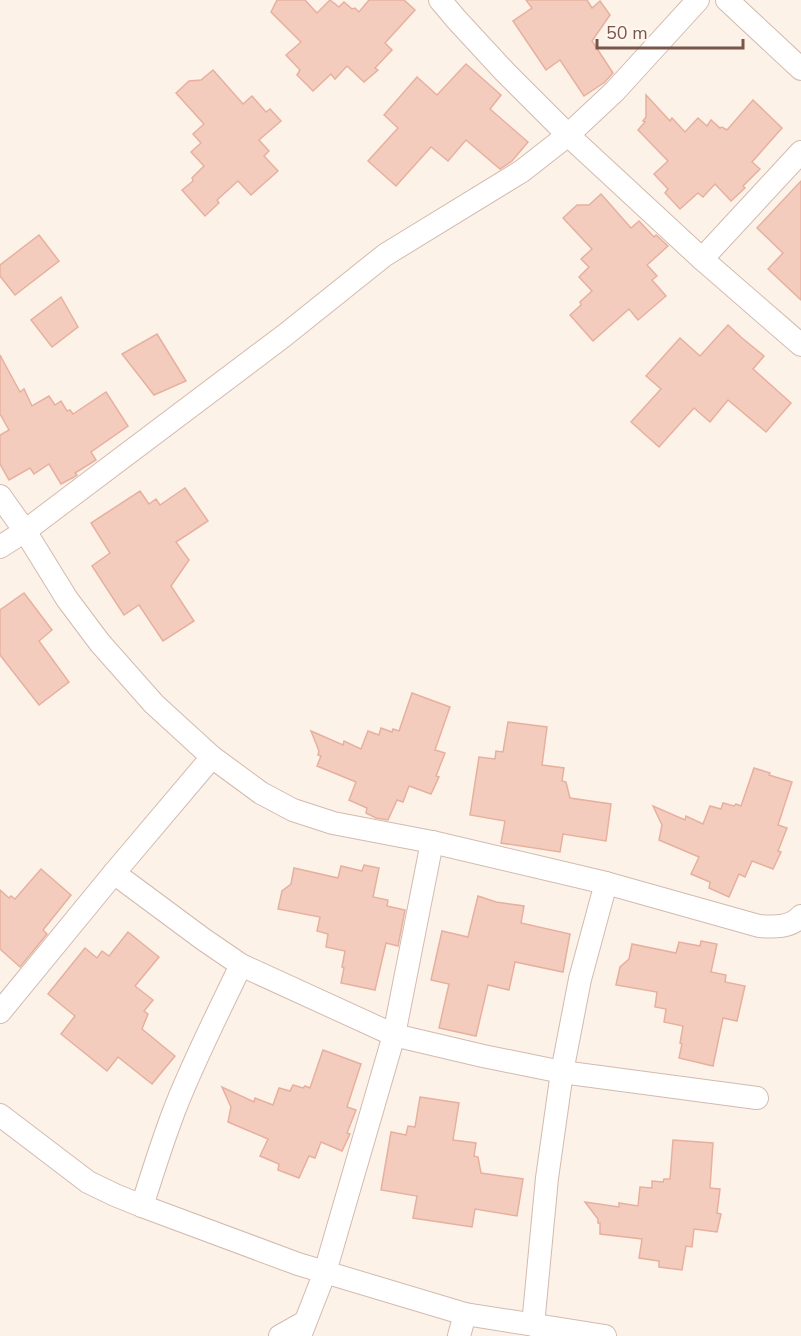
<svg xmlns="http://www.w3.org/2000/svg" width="801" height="1336" viewBox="0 0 801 1336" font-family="'Nunito Sans',sans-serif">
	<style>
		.building { fill: #f4ccbe; stroke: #e7b09e; stroke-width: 1.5 }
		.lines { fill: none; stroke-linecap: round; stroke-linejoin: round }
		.minor-casing { stroke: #d3baaf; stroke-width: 24 }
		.minor { stroke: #fff; stroke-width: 22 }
	</style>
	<rect width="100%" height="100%" fill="#fdf2e8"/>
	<g class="building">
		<path d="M 277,0 L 305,0 L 317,13 L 330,0 L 339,7 L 344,2 L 352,9 L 355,8 L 359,12 L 369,0 L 404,0 L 415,10 L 385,43 L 392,50 L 375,68 L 378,70 L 364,82 L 347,66 L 335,79 L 331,74 L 313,91 L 297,75 L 300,70 L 286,55 L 301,42 L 271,12 Z"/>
		<path d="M 526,0 L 587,0 L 592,8 L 600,1 L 610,15 L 592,41 L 613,73 L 605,82 L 584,96 L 560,60 L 546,70 L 513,21 L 532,8 Z"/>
		<path d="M 466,64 L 501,95 L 490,109 L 528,142 L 512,161 L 500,169 L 466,140 L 448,161 L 431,147 L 396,186 L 368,161 L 398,128 L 384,115 L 417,77 L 437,95 Z"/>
		<path d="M 213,70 L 243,104 L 252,96 L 266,112 L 270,109 L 281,121 L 259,140 L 269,151 L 264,156 L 278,171 L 251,195 L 238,181 L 217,200 L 219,203 L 205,216 L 182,190 L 193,181 L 192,178 L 204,166 L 191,152 L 201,143 L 193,134 L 204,124 L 176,93 L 189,81 L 201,80 Z"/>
		<path d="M 646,95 L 670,121 L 672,118 L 685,132 L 698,118 L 707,126 L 711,120 L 720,128 L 722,127 L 727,130 L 753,100 L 782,128 L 752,162 L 760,169 L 743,186 L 745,188 L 731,201 L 715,184 L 703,197 L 698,193 L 680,209 L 665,193 L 668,189 L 654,174 L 668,161 L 638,130 L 645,122 L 643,121 L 646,117 Z"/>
		<path d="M 801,181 L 801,300 L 768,269 L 783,253 L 757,228 Z"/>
		<path d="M 601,194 L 631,228 L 639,221 L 654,237 L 656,235 L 668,246 L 647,265 L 657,276 L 652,280 L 666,296 L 638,320 L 629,309 L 593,341 L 570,315 L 581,305 L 580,302 L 592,291 L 579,277 L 589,267 L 581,259 L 592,249 L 563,218 L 577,205 L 589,205 Z"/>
		<path d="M 39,235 L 59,261 L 15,295 L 0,276 L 0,265 Z"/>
		<path d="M 61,297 L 78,327 L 52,347 L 31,320 Z"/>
		<path d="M 728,325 L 742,338 L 764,356 L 753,369 L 791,403 L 766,432 L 728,400 L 710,422 L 694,408 L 659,447 L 631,422 L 661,389 L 646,376 L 680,338 L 700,356 Z"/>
		<path d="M 157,334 L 186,381 L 154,395 L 122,354 Z"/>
		<path d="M 0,355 L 20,392 L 24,389 L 32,406 L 49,396 L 55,405 L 61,401 L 67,411 L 70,410 L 73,414 L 106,392 L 128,426 L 91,452 L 96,460 L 75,473 L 77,475 L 74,477 L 61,484 L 49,464 L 34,474 L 30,468 L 9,480 L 0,464 L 0,435 L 9,430 L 0,414 Z"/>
		<path d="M 185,488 L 208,521 L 176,542 L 189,560 L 171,586 L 194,621 L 163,641 L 139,605 L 124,615 L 92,566 L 110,553 L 91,523 L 140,491 L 149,504 L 156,499 L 160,505 Z"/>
		<path d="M 24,593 L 52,630 L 39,641 L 69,682 L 39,705 L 0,655 L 0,610 Z"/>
		<path d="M 412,693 L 450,707 L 435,750 L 445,753 L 436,776 L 439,777 L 431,794 L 409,786 L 403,802 L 397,800 L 388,820 L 376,818 L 366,813 L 367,808 L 349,800 L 356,782 L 317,766 L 321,756 L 318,755 L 319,751 L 311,731 L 343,745 L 344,741 L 361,749 L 368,731 L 379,735 L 381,728 L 392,732 L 393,729 L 399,731 Z"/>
		<path d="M 508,722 L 547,727 L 542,765 L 564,768 L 562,781 L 566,782 L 570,798 L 611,804 L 606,841 L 563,834 L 560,852 L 501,843 L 505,821 L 470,815 L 479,757 L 495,759 L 496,751 L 503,752 Z"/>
		<path d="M 754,768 L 770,773 L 769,775 L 792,782 L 778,825 L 787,828 L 778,851 L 781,852 L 773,869 L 752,861 L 745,877 L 739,874 L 729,897 L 709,888 L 710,882 L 691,874 L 699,857 L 659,840 L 662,825 L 653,806 L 685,820 L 686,816 L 703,824 L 710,806 L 721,809 L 723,803 L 734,806 L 736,804 L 741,806 Z"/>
		<path d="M 364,865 L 379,868 L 373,897 L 388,900 L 387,906 L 405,910 L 398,946 L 386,943 L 375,990 L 341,983 L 344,968 L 342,967 L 345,951 L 326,947 L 328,934 L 317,931 L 320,917 L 278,909 L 282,891 L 291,884 L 294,868 L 338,878 L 341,866 L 362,871 Z"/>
		<path d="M 41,869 L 71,895 L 43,930 L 47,934 L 20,967 L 0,949 L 0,890 L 9,898 L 11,896 L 15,899 Z"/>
		<path d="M 478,896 L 496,902 L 524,906 L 521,923 L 570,934 L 563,972 L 515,962 L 509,990 L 488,985 L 476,1036 L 439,1028 L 449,984 L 431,980 L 442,931 L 468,937 Z"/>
		<path d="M 128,932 L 159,957 L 135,986 L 153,1000 L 144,1011 L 148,1014 L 142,1029 L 175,1056 L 152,1084 L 118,1057 L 107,1071 L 61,1034 L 75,1016 L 48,994 L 85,948 L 97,958 L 102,951 L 109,956 Z"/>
		<path d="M 701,941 L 717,944 L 711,972 L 726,975 L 725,982 L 745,986 L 737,1021 L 723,1018 L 713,1066 L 679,1058 L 682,1044 L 680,1043 L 683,1026 L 664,1022 L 666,1009 L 655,1007 L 657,992 L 616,985 L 620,967 L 629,959 L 632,944 L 676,953 L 679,942 L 700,946 Z"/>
		<path d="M 323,1050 L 361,1064 L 347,1107 L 356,1110 L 347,1133 L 350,1134 L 342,1151 L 321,1142 L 315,1158 L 309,1156 L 299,1178 L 278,1170 L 279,1164 L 260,1156 L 268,1139 L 228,1122 L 231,1107 L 222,1087 L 254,1102 L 255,1098 L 273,1105 L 279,1088 L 290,1091 L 293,1085 L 303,1088 L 305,1086 L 310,1088 Z"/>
		<path d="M 420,1097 L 459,1103 L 453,1140 L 476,1143 L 474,1156 L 478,1157 L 481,1173 L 523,1179 L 517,1216 L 475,1209 L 472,1227 L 413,1218 L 417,1196 L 381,1190 L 391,1132 L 406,1135 L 408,1126 L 415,1127 Z"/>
		<path d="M 673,1140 L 713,1143 L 710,1188 L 720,1189 L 717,1213 L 721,1214 L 717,1232 L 694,1229 L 692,1247 L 686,1246 L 682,1270 L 659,1267 L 659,1261 L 639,1258 L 642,1239 L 600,1234 L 600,1223 L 598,1223 L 598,1219 L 585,1202 L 619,1207 L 619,1203 L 638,1206 L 640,1187 L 652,1188 L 652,1181 L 663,1182 L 664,1179 L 670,1179 Z"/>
	</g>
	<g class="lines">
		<defs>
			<g id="minor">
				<path d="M 440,0 L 456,19 L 505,72 L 568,135 L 702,259 L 801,345"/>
				<path d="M 727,0 L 801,69"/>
				<path d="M 702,259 L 801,152"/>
				<path d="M 0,496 L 25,531 L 67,599 L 100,643 L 154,704 L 212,757 L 261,793 L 293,810 L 333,823 L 432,842 L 606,883 L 759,926 C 774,927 790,928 801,916"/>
				<path d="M 0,547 L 25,531 L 285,335 L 385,255 L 522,171 L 568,135 L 615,91 L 698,0"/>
				<path d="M 114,873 L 203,939 L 241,965 L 394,1035 L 483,1056 L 562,1072 L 757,1098"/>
				<path d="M 0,1012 L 114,873 L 212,757"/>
				<path d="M 0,1115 L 88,1182 L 115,1195 L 142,1206 L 298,1264 L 465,1314 L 605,1336"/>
				<path d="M 142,1206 C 153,1172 163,1139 176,1106 C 195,1058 219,1011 241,965"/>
				<path d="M 533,1325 L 547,1178 L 562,1072 L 580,979 L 606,883"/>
				<path d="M 280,1336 L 305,1322"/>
				<path d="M 300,1336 L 325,1272 L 394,1035 L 432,842"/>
				<path d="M 459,1336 L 465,1314"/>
			</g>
		</defs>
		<use href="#minor" class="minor-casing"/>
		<use href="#minor" class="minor"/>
	</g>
	<path d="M597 39v9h146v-9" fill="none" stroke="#79554a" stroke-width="3"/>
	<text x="606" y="39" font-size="18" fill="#79554a" stroke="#fff7ef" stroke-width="4.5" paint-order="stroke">50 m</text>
</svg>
